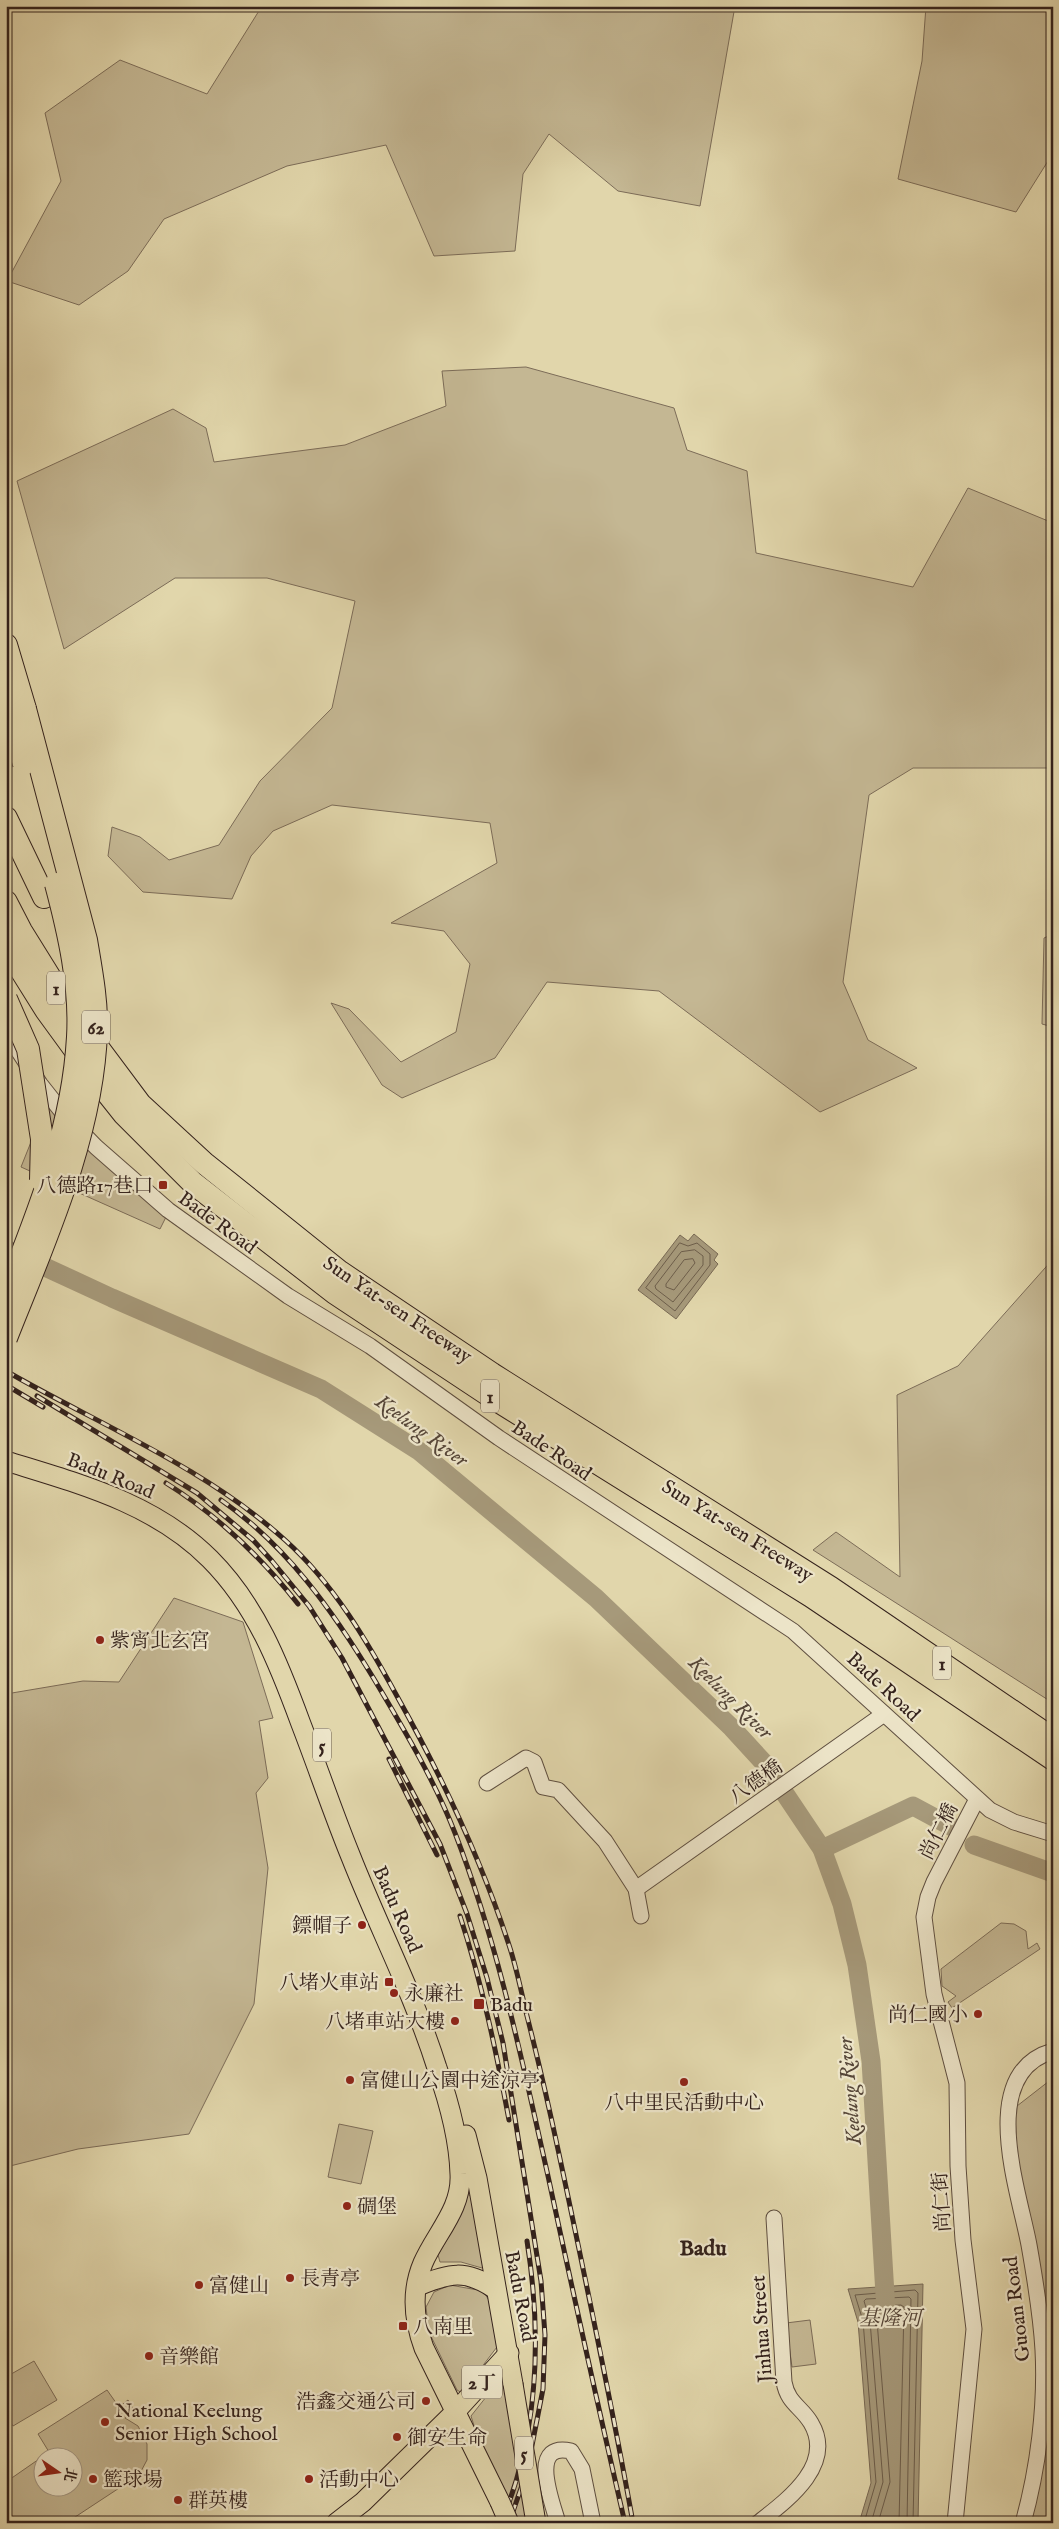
<svg xmlns="http://www.w3.org/2000/svg" width="1059" height="2529" viewBox="0 0 1059 2529" font-family="'IM FELL English','Noto Serif TC',serif">
	<style>
		.green { fill: #c4b793; stroke: #7c6c58 }
		.water { fill: #a6997a; stroke: #786954 }
		.lines { fill: none; stroke-linecap: round; stroke-linejoin: round }
		.shore { stroke: #6d5e4b; stroke-width: 1 }
		.river { stroke: #a6997a; stroke-width: 19 }
		.minor-casing { stroke: #5f4f40; stroke-width: 17 }
		.major-casing { stroke: #34221c; stroke-width: 21 }
		.highway-casing { stroke: #34221c; stroke-width: 24 }
		.minor { stroke: #ece4c8; stroke-width: 15 }
		.major { stroke: #e1d6ab; stroke-width: 19 }
		.highway { stroke: #e1d6ab; stroke-width: 22 }
		.rail-casing { stroke: #34221c; stroke-width: 5 }
		.rail { stroke: #ece4c8; stroke-width: 3; stroke-dasharray: 9; stroke-linecap: butt }
		.major-bridge-casing { stroke: #34221c; stroke-width: 21; stroke-linecap: butt }
		.highway-bridge-casing { stroke: #34221c; stroke-width: 24; stroke-linecap: butt }
		.major-bridge { stroke: #e1d6ab; stroke-width: 19 }
		.highway-bridge { stroke: #e1d6ab; stroke-width: 22 }
		.poi-dot { fill: #8f2418; stroke: #ece4c8; stroke-width: 2 }
		.labels { text-anchor: middle; stroke-width: 4.5; stroke-linejoin: round; paint-order: stroke }
		.shield { fill: #ece4c8; stroke: #6b5c50; stroke-width: 1 }
		.shield-label { font-size: 19px; font-weight: bold; fill: #34221c }
		.poi-label { font-size: 20px; fill: #34221c; stroke: #ece4c8; text-anchor: start }
		.street-label { font-size: 20px; fill: #34221c; stroke: #ece4c8 }
		.water-label { font-size: 21px; font-style: italic; fill: #564638; stroke: #ece4c8 }
		.quarter-label { font-size: 22px; font-weight: bold; fill: #34221c; stroke: #ece4c8 }
	</style>
	<rect width="100%" height="100%" fill="#e1d6ab"/>
	<filter id="stains"><feTurbulence type="fractalNoise" baseFrequency=".004" numOctaves="4"/><feColorMatrix values="0 0 0 0 .2 0 0 0 0 .09 0 0 0 0 .02 0 0 0 .5 -.17"/></filter>
	<radialGradient id="worn" r=".72"><stop offset=".6" stop-color="#630" stop-opacity="0"/><stop offset="1" stop-color="#630" stop-opacity=".3"/></radialGradient>
	<g class="green">
		<path d="M 262,6 L 735,6 L 700,206 L 618,191 L 549,134 L 523,174 L 515,251 L 434,256 L 386,145 L 287,166 L 164,219 L 128,271 L 79,305 L 7,281 L 61,181 L 45,113 L 120,60 L 207,94 Z"/>
		<path d="M 926,6 L 1053,6 L 1053,153 L 1016,212 L 898,179 L 922,61 Z"/>
		<path d="M 526,367 L 674,408 L 687,450 L 747,471 L 756,553 L 913,587 L 968,488 L 1053,523 L 1053,768 L 913,768 L 869,795 L 843,982 L 868,1040 L 917,1068 L 820,1112 L 659,991 L 547,982 L 495,1058 L 402,1098 L 382,1085 L 331,1003 L 349,1009 L 401,1062 L 456,1032 L 470,964 L 444,931 L 391,923 L 497,863 L 490,823 L 332,805 L 273,831 L 251,856 L 232,899 L 143,892 L 108,856 L 112,827 L 140,837 L 169,860 L 219,845 L 260,781 L 332,708 L 355,601 L 267,578 L 175,578 L 64,649 L 17,481 L 173,409 L 206,428 L 214,462 L 345,445 L 446,406 L 442,371 Z"/>
		<path d="M 1053,934 L 1053,1027 L 1042,1024 L 1044,938 Z"/>
		<path d="M 54,1102 L 166,1217 L 160,1229 L 21,1167 L 35,1132 Z"/>
		<path d="M 1053,1259 L 1053,1703 L 813,1550 L 836,1532 L 900,1577 L 897,1395 L 958,1366 Z"/>
		<path d="M 174,1598 L 243,1622 L 273,1718 L 259,1721 L 268,1778 L 256,1793 L 268,1868 L 254,2004 L 189,2134 L 78,2149 L 6,2167 L 6,1694 L 83,1681 L 119,1682 Z"/>
		<path d="M 1001,1923 L 1014,1924 L 1026,1931 L 1028,1949 L 1037,1943 L 1040,1949 L 952,2008 L 948,2002 L 956,1996 L 942,1986 L 941,1969 Z"/>
		<path d="M 1053,2078 L 1053,2523 L 1031,2523 L 1042,2472 L 1052,2366 L 1010,2148 L 1017,2106 Z"/>
		<path d="M 339,2124 L 373,2131 L 361,2184 L 328,2177 Z"/>
		<path d="M 467,2194 L 473,2197 L 486,2264 L 482,2268 L 461,2262 L 440,2262 L 438,2255 L 457,2222 Z"/>
		<path d="M 450,2285 L 483,2291 L 492,2305 L 500,2343 L 462,2393 L 457,2390 L 429,2332 L 426,2307 L 434,2292 Z"/>
		<path d="M 810,2320 L 816,2364 L 792,2367 L 786,2323 Z"/>
		<path d="M 34,2361 L 57,2400 L 13,2426 L 6,2415 L 6,2377 Z"/>
		<path d="M 504,2383 L 530,2523 L 518,2523 L 481,2448 L 471,2416 L 490,2392 Z"/>
		<path d="M 107,2390 L 119,2407 L 128,2400 L 135,2412 L 125,2418 L 138,2426 L 147,2444 L 147,2460 L 139,2475 L 66,2523 L 16,2523 L 9,2509 L 10,2496 L 6,2498 L 6,2482 L 42,2457 L 42,2486 L 72,2486 L 72,2456 L 43,2456 L 49,2452 L 38,2434 Z"/>
	</g>
	<g class="water">
		<path d="M 694,1234 L 718,1254 L 714,1260 L 718,1264 L 676,1319 L 638,1290 L 680,1235 L 688,1241 Z"/>
		<path d="M 923,2284 L 918,2523 L 859,2523 L 871,2483 L 858,2322 L 848,2289 Z"/>
	</g>
	<g class="lines">
		<g class="shore">
			<path d="M 680,1243 L 688,1246 L 697,1243 L 710,1254 L 710,1265 L 675,1311 L 646,1288 Z"/>
			<path d="M 695,1250 L 703,1256 L 703,1265 L 673,1302 L 656,1289 L 655,1286 L 681,1252 Z"/>
			<path d="M 693,1259 L 695,1263 L 674,1290 L 666,1287 L 666,1284 L 684,1260 Z"/>
			<path d="M 864,2523 L 876,2482 L 863,2321 L 855,2295 L 915,2290 L 918,2293 L 913,2523"/>
			<path d="M 871,2523 L 883,2482 L 870,2321 L 864,2301 L 866,2299 L 909,2297 L 911,2299 L 907,2523"/>
			<path d="M 878,2523 L 890,2482 L 877,2321 L 874,2308 L 876,2306 L 901,2305 L 904,2307 L 899,2523"/>
		</g>
		<g class="river">
			<path d="M 6,1249 L 112,1298 L 321,1389 L 419,1451 L 596,1598 L 732,1728 L 765,1764 L 822,1849 L 842,1904 L 857,1965 L 871,2061 L 886,2311"/>
			<path d="M 974,1845 L 1053,1873"/>
			<path d="M 822,1849 L 913,1806 L 954,1828"/>
		</g>
		<defs>
			<g id="minor">
				<path d="M 6,1032 L 40,1084 L 63,1113 L 96,1147 L 168,1210 L 288,1296 L 370,1346 L 499,1438 L 793,1631 L 990,1810 L 1014,1822 L 1053,1834"/>
				<path d="M 487,1783 L 526,1758 L 534,1762 L 543,1787 L 558,1790 L 605,1841 L 636,1889 L 641,1916"/>
				<path d="M 636,1889 L 884,1714"/>
				<path d="M 558,2523 C 553,2504 527,2441 571,2451 L 582,2469 L 593,2523"/>
				<path d="M 758,2523 C 786,2501 836,2465 811,2423 C 801,2406 788,2404 784,2382 L 774,2218"/>
				<path d="M 955,2523 L 974,2329 L 963,2240 L 958,2166 L 957,2083 L 934,1994 L 924,1917 L 928,1897 L 934,1882 L 977,1799"/>
				<path d="M 1023,2523 C 1038,2469 1046,2406 1043,2350 C 1041,2315 1035,2279 1029,2245 C 1019,2191 976,2073 1053,2051"/>
			</g>
			<g id="major">
				<path d="M 6,1461 C 80,1484 154,1503 210,1559 C 256,1605 279,1664 301,1724 C 318,1768 333,1813 351,1857 C 379,1928 414,1995 437,2068 C 449,2102 459,2139 460,2174 C 462,2209 436,2233 423,2263 C 411,2291 414,2321 424,2348 L 500,2502"/>
				<path d="M 466,2135 L 477,2178 L 513,2384"/>
				<path d="M 418,2286 C 449,2273 466,2269 495,2289"/>
				<path d="M 336,2523 L 363,2502 L 456,2411 L 509,2353"/>
			</g>
			<g id="highway">
				<path d="M 6,645 L 25,709"/>
				<path d="M 6,818 L 44,897"/>
				<path d="M 6,902 L 21,931 L 72,1013 L 140,1104 L 204,1163 L 340,1272 L 492,1374 L 831,1588 L 1053,1739"/>
				<path d="M 6,946 L 46,1010 L 97,1080 L 124,1114 L 193,1183 L 335,1293 L 495,1399 L 811,1596 L 1053,1759"/>
			</g>
		</defs>
		<use href="#minor" class="minor-casing"/>
		<use href="#major" class="major-casing"/>
		<use href="#highway" class="highway-casing"/>
		<use href="#minor" class="minor"/>
		<use href="#major" class="major"/>
		<use href="#highway" class="highway"/>
		<defs>
			<g id="rail">
				<path d="M 6,1371 C 100,1425 204,1467 285,1540 C 334,1584 367,1641 398,1698 C 442,1777 481,1859 509,1945 C 516,1966 521,1990 526,2012 C 538,2059 549,2107 559,2154 C 585,2277 611,2399 633,2523"/>
				<path d="M 6,1385 L 43,1407"/>
				<path d="M 37,1396 L 197,1493 L 253,1540 L 272,1561 L 309,1606 L 342,1658 L 440,1844 L 467,1914 L 487,1978 L 503,2043 L 541,2281 L 545,2335 L 543,2389 L 527,2471 L 509,2523"/>
				<path d="M 166,1483 C 217,1515 261,1557 298,1604"/>
				<path d="M 221,1500 C 287,1546 333,1611 374,1679 C 403,1728 434,1779 455,1833 C 498,1944 522,2060 548,2176 C 573,2292 598,2407 625,2523"/>
				<path d="M 389,1759 L 437,1855"/>
				<path d="M 460,1916 C 482,1983 496,2051 509,2120"/>
				<path d="M 501,2523 C 539,2433 542,2336 527,2241"/>
			</g>
		</defs>
		<use href="#rail" class="rail-casing"/>
		<use href="#rail" class="rail"/>
		<defs>
			<g id="major-bridge">
				<path d="M 513,2384 L 536,2523"/>
				<path d="M 500,2502 L 509,2523"/>
			</g>
			<g id="highway-bridge">
				<path d="M 9,712 L 24,764"/>
				<path d="M 6,999 L 28,1049 L 42,1139 L 41,1180"/>
				<path d="M 6,1295 C 39,1211 73,1128 78,1037 C 81,986 69,933 56,884"/>
				<path d="M 6,1338 C 44,1242 93,1135 96,1031 C 97,1001 91,970 86,940 L 25,709"/>
			</g>
		</defs>
		<use href="#major-bridge" class="major-bridge-casing"/>
		<use href="#highway-bridge" class="highway-bridge-casing"/>
		<use href="#major-bridge" class="major-bridge"/>
		<use href="#highway-bridge" class="highway-bridge"/>
	</g>
	<g class="poi-dot">
		<rect x="158" y="1180" width="10" height="10" rx="2.5"/>
		<circle cx="100" cy="1640" r="5"/>
		<circle cx="362" cy="1925" r="5"/>
		<rect x="384" y="1977" width="10" height="10" rx="2.5"/>
		<circle cx="394" cy="1993" r="5"/>
		<rect x="473" y="1998" width="12" height="12" rx="2.5"/>
		<circle cx="978" cy="2014" r="5"/>
		<circle cx="455" cy="2021" r="5"/>
		<circle cx="350" cy="2080" r="5"/>
		<circle cx="684" cy="2082" r="5"/>
		<circle cx="347" cy="2206" r="5"/>
		<circle cx="290" cy="2278" r="5"/>
		<circle cx="199" cy="2285" r="5"/>
		<rect x="398" y="2321" width="10" height="10" rx="2.5"/>
		<circle cx="149" cy="2356" r="5"/>
		<circle cx="426" cy="2401" r="5"/>
		<circle cx="105" cy="2422" r="5"/>
		<circle cx="397" cy="2437" r="5"/>
		<circle cx="93" cy="2479" r="5"/>
		<circle cx="309" cy="2479" r="5"/>
		<circle cx="178" cy="2500" r="5"/>
	</g>
	<g class="labels">
		<g class="shield">
			<rect x="47" y="971.5" width="18" height="33" rx="4"/>
			<rect x="82" y="1010.5" width="28" height="33" rx="4"/>
			<rect x="481" y="1379.5" width="18" height="33" rx="4"/>
			<rect x="933" y="1646.5" width="18" height="33" rx="4"/>
			<rect x="313" y="1728.5" width="18" height="33" rx="4"/>
			<rect x="462" y="2365.5" width="40" height="33" rx="4"/>
			<rect x="515" y="2436.5" width="18" height="33" rx="4"/>
		</g>
		<g class="shield-label">
			<text x="56" y="995">1</text>
			<text x="96" y="1034">62</text>
			<text x="490" y="1403">1</text>
			<text x="942" y="1670">1</text>
			<text x="322" y="1752">5</text>
			<text x="482" y="2389">2丁</text>
			<text x="524" y="2460">5</text>
		</g>
		<g class="poi-label">
			<text x="153" y="1192" text-anchor="end">八德路17巷口</text>
			<text x="110" y="1647">紫宵北玄宮</text>
			<text x="352" y="1932" text-anchor="end">鏢帽子</text>
			<text x="379" y="1989" text-anchor="end">八堵火車站</text>
			<text x="404" y="2000">永廉社</text>
			<text x="490" y="2011">Badu</text>
			<text x="968" y="2021" text-anchor="end">尚仁國小</text>
			<text x="445" y="2028" text-anchor="end">八堵車站大樓</text>
			<text x="360" y="2087">富健山公園中途涼亭</text>
			<text x="684" y="2109" text-anchor="middle">八中里民活動中心</text>
			<text x="357" y="2213">碉堡</text>
			<text x="300" y="2285">長青亭</text>
			<text x="209" y="2292">富健山</text>
			<text x="413" y="2333">八南里</text>
			<text x="159" y="2363">音樂館</text>
			<text x="416" y="2408" text-anchor="end">浩鑫交通公司</text>
			<text x="115" y="2417">National Keelung<tspan x="115" dy="23">Senior High School</tspan></text>
			<text x="407" y="2444">御安生命</text>
			<text x="103" y="2486">籃球場</text>
			<text x="319" y="2486">活動中心</text>
			<text x="188" y="2507">群英樓</text>
		</g>
		<g class="street-label">
			<text transform="translate(218 1222) rotate(36)" y="7">Bade Road</text>
			<text transform="translate(398 1309) rotate(34)" y="7">Sun Yat-sen Freeway</text>
			<text transform="translate(552 1450) rotate(34)" y="7">Bade Road</text>
			<text transform="translate(111 1475) rotate(22)" y="7">Badu Road</text>
			<text transform="translate(738 1530) rotate(32)" y="7">Sun Yat-sen Freeway</text>
			<text transform="translate(884 1686) rotate(43)" y="7">Bade Road</text>
			<text transform="translate(755 1781) rotate(-35)" y="7">八德橋</text>
			<text transform="translate(938 1831) rotate(-63)" y="7">尚仁橋</text>
			<text transform="translate(398 1909) rotate(66)" y="7">Badu Road</text>
			<text transform="translate(941 2202) rotate(-94)" y="7">尚仁街</text>
			<text transform="translate(521 2296) rotate(79)" y="7">Badu Road</text>
			<text transform="translate(1016 2309) rotate(-97)" y="7">Guoan Road</text>
			<text transform="translate(761 2329) rotate(-94)" y="7">Jinhua Street</text>
		</g>
		<g class="water-label">
			<text transform="translate(422 1430) rotate(36)" y="7">Keelung River</text>
			<text transform="translate(731 1697) rotate(45)" y="7">Keelung River</text>
			<text transform="translate(849 2091) rotate(-95)" y="7">Keelung River</text>
			<text x="890" y="2325">基隆河</text>
		</g>
		<g class="quarter-label">
			<text x="703" y="2255">Badu</text>
		</g>
	</g>
	<rect width="1059" height="2529" fill="none" stroke="#e1d6ab" stroke-width="25"/>
	<rect x="8" y="8" width="1044" height="2514" fill="none" stroke="#34221c" stroke-width="2.5"/>
	<rect x="12" y="12" width="1034" height="2504" fill="none" stroke="#34221c"/>
	<g transform="translate(58 2472) rotate(103)"><circle r="24" fill="#ece4c8" stroke="#a29683"/>
	<path d="M0-4L9 19L0 12L-9 19Z" fill="#8f2418"/>
	<text y="-8" font-size="14" font-weight="bold" text-anchor="middle" fill="#34221c">北</text>
	</g>
	<rect width="100%" height="100%" filter="url(#stains)"/>
	<rect width="100%" height="100%" fill="url(#worn)"/>
</svg>
